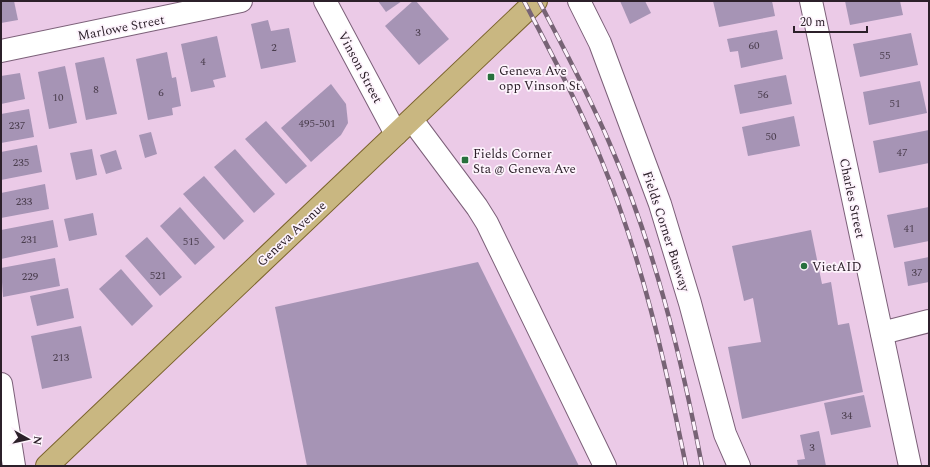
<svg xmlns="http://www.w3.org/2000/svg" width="930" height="467" viewBox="0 0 930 467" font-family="Spectral,serif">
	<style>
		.building { fill: #a694b5 }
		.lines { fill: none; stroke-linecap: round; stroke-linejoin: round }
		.minor-casing { stroke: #7c6079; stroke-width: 24 }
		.major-casing { stroke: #7b632c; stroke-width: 24 }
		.minor { stroke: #fff; stroke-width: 22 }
		.major { stroke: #c9b781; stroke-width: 22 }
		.rail-casing { stroke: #776375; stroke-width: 4.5 }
		.rail { stroke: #fdf3fc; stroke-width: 3; stroke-dasharray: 9; stroke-linecap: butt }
		.poi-dot { fill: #28703d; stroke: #fdf3fc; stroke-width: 1.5 }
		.labels { text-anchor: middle; stroke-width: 3.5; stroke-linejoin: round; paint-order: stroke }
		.number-label { font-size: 11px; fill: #4a3d4d }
		.street-label { font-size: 13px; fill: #2c202a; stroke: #fdf3fc }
		.poi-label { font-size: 13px; fill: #2c202a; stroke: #fdf3fc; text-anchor: start }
	</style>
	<rect width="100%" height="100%" fill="#ebcae7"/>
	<g class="building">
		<path d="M 1,1 L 14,1 L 18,20 L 1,23 Z"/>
		<path d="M 378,1 L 402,1 L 386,12 Z"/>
		<path d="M 413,1 L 416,1 L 449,39 L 419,65 L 385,26 Z"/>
		<path d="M 620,1 L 645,1 L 651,13 L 630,24 Z"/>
		<path d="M 713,1 L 772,1 L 775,16 L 719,27 Z"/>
		<path d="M 845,1 L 900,1 L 903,15 L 850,25 Z"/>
		<path d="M 268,20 L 271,31 L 289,28 L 296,62 L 261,69 L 251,24 Z"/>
		<path d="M 777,30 L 783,59 L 741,68 L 738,51 L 730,52 L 727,39 Z"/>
		<path d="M 911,33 L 918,65 L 860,77 L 853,44 Z"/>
		<path d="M 217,36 L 226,77 L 213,80 L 215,87 L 191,92 L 181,44 Z"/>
		<path d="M 167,52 L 172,78 L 176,77 L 181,106 L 172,108 L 173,115 L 148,120 L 136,59 Z"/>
		<path d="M 104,57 L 117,114 L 86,120 L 75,63 Z"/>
		<path d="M 65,66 L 77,123 L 49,129 L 38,72 Z"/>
		<path d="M 20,73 L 25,99 L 1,104 L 1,76 Z"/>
		<path d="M 786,75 L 792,104 L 740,114 L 734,85 Z"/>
		<path d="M 920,81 L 927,113 L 869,125 L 863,92 Z"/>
		<path d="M 331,84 L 346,104 L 348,123 L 341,135 L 311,162 L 281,128 Z"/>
		<path d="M 29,109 L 34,137 L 1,143 L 1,114 Z"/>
		<path d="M 794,116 L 800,146 L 748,156 L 742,127 Z"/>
		<path d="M 266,121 L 307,166 L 286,184 L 245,139 Z"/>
		<path d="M 929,130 L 929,163 L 879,173 L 873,141 Z"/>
		<path d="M 151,132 L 157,154 L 145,158 L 139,135 Z"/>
		<path d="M 37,145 L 42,172 L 1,180 L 1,152 Z"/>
		<path d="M 92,149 L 97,175 L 76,180 L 70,153 Z"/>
		<path d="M 235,149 L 275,194 L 254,213 L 214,167 Z"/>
		<path d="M 116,150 L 122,169 L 106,174 L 100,155 Z"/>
		<path d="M 204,176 L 244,221 L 224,240 L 183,194 Z"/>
		<path d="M 45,184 L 49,209 L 1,218 L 1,193 Z"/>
		<path d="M 180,207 L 215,247 L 195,265 L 160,226 Z"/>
		<path d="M 929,207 L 929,241 L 894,248 L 887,215 Z"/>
		<path d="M 93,213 L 97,235 L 69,241 L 64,219 Z"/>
		<path d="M 53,220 L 58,247 L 1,259 L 1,230 Z"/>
		<path d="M 811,230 L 822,284 L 831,282 L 838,325 L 849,323 L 863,392 L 742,419 L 728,347 L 761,342 L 753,298 L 744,301 L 732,246 Z"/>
		<path d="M 147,237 L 182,277 L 160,296 L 125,256 Z"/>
		<path d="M 929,257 L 929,282 L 908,286 L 904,262 Z"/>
		<path d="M 55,258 L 60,286 L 3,297 L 1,268 Z"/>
		<path d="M 478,262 L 579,466 L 307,466 L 275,307 Z"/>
		<path d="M 121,269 L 153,306 L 132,326 L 99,289 Z"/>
		<path d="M 68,288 L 74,318 L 37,326 L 30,296 Z"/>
		<path d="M 81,326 L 92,378 L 42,389 L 31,336 Z"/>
		<path d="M 864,395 L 871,427 L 831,435 L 824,403 Z"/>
		<path d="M 819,431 L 826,466 L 798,466 L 797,460 L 805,459 L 800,435 Z"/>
	</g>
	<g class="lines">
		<defs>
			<g id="minor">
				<path d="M 325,1 L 396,134"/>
				<path d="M 579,1 L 600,43 L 660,204 L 690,303 L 725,434 L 739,466"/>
				<path d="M 811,1 L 910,466"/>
				<path d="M 1,51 L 241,1"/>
				<path d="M 412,120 L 477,207 L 487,223 L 605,466"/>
				<path d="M 882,333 L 929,321"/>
				<path d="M 1,384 L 14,466"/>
			</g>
			<path id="major" d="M 47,466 L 536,1"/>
		</defs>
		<use href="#minor" class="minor-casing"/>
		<use href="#major" class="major-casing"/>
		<use href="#minor" class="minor"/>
		<use href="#major" class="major"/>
		<defs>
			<g id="rail">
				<path d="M 524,1 C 551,53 579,105 601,159 C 642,258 665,362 686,466"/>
				<path d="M 539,1 C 563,47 588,93 609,142 C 654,245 681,355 702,466"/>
			</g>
		</defs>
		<use href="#rail" class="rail-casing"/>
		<use href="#rail" class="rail"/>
	</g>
	<g class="poi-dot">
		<rect x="487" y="73" width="8" height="8" rx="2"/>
		<rect x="461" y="156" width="8" height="8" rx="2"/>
		<circle cx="804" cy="266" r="4"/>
	</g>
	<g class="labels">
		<g class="number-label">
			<text x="418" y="36">3</text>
			<text x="754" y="49">60</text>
			<text x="274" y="51">2</text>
			<text x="885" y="59">55</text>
			<text x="203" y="65">4</text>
			<text x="96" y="93">8</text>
			<text x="161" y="96">6</text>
			<text x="763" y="98">56</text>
			<text x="58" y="101">10</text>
			<text x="895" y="107">51</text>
			<text x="317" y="127">495-501</text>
			<text x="17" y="129">237</text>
			<text x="771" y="140">50</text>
			<text x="902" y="156">47</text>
			<text x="21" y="166">235</text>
			<text x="24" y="205">233</text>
			<text x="909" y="232">41</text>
			<text x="29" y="243">231</text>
			<text x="191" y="245">515</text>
			<text x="917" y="276">37</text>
			<text x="158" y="279">521</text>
			<text x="30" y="280">229</text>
			<text x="61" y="361">213</text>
			<text x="847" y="419">34</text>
			<text x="812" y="451">3</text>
		</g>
		<g class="street-label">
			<text transform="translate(121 27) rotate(-11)" y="5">Marlowe Street</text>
			<text transform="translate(361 67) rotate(62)" y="5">Vinson Street</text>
			<text transform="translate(853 198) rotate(78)" y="5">Charles Street</text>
			<text transform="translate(667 231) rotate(72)" y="5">Fields Corner Busway</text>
			<text transform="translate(291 233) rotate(-43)" y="5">Geneva Avenue</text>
		</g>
		<g class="poi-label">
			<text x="499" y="75">Geneva Ave<tspan x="499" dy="15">opp Vinson St</tspan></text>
			<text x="473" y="158">Fields Corner<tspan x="473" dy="15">Sta @ Geneva Ave</tspan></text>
			<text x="812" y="271">VietAID</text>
		</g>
	</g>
	<rect width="930" height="467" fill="none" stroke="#2c202a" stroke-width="4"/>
	<g transform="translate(28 439) rotate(98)" stroke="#fdf3fc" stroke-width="3" paint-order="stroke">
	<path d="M0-3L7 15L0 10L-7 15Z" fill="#2c202a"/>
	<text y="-6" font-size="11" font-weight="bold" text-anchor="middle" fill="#2c202a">N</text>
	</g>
	<path d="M794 26v6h73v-6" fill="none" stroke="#2c202a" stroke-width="2"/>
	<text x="800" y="26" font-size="12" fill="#2c202a" stroke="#fdf3fc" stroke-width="3" paint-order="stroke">20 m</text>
</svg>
